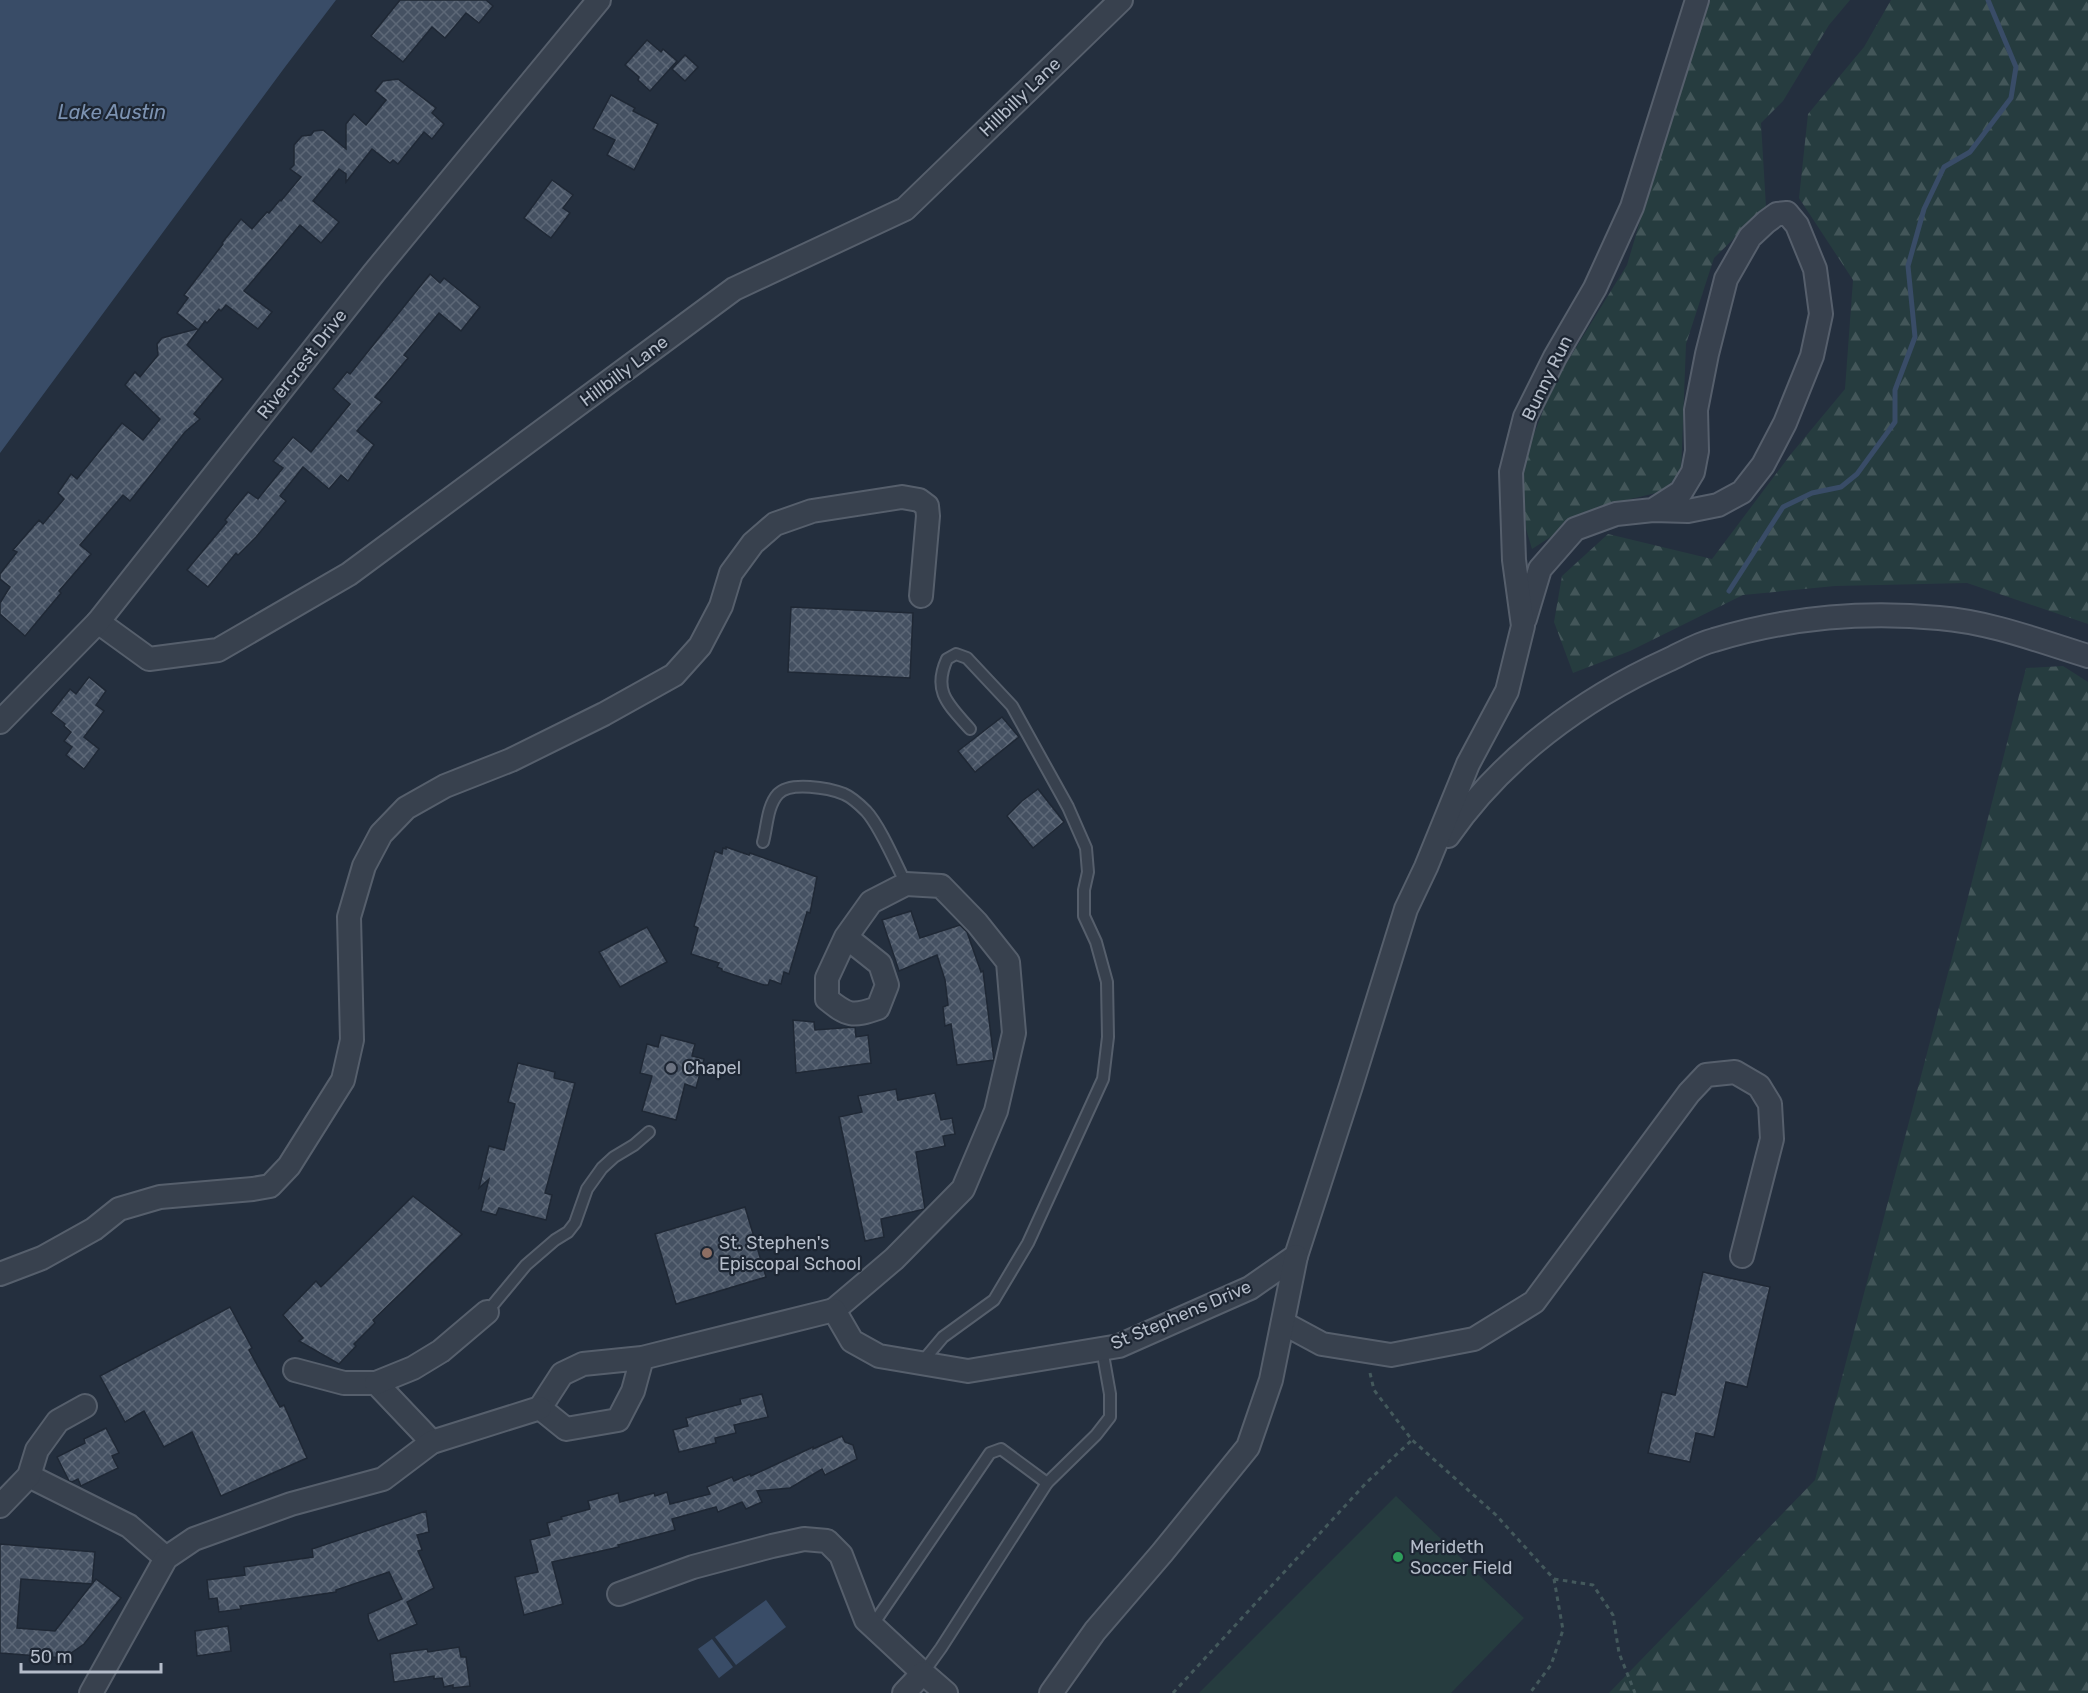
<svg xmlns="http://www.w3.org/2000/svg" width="2088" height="1693" viewBox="0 0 2088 1693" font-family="Rubik,sans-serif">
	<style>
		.forest { fill: url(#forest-firs) }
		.park { fill: #263c3f }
		.water { fill: #394c67 }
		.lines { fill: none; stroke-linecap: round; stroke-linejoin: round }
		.stream { stroke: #394c67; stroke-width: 5 }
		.building { fill: url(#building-cross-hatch); stroke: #1f2835; stroke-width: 1.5; fill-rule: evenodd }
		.lane-casing { stroke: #565f6c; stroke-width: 14 }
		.street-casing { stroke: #565f6c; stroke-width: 26 }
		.path { stroke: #44595c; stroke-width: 3; stroke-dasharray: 4.5 4.5; stroke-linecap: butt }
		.lane { stroke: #38414e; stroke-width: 10 }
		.street { stroke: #38414e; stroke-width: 22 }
		.worship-dot { fill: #6b7280; stroke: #1d2633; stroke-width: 2 }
		.education-dot { fill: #8d6e63; stroke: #1d2633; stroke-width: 2 }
		.leisure-dot { fill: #2e9e5b; stroke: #1d2633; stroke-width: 2 }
		.labels { text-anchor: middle; stroke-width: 4.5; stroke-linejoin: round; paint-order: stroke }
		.street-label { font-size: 18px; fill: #b4bcc9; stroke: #1d2633 }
		.poi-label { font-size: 18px; fill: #b4bcc9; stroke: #1d2633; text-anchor: start }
		.water-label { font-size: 20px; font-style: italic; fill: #7c92b1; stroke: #1d2633 }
	</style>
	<defs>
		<pattern id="forest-firs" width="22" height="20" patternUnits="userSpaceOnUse" patternTransform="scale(1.5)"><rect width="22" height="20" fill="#263c3f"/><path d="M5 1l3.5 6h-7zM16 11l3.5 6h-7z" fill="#435659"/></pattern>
		<pattern id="building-cross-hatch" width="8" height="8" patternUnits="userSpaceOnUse" patternTransform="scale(1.5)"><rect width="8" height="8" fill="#455162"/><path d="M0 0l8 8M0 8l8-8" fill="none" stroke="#5d6877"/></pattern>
	</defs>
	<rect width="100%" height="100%" fill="#242f3e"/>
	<g class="forest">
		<path d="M 1706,0 L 1850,0 L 1829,25 L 1783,101 L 1761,123 L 1766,207 L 1714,258 L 1686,344 L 1681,474 L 1660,492 L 1597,507 L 1532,549 L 1526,529 L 1521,467 L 1554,383 L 1627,265 Z"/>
		<path d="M 1891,0 L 2088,0 L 2088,624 L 1967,583 L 1835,586 L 1743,595 L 1630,651 L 1573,673 L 1554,622 L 1562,576 L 1608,534 L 1712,559 L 1791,454 L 1845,389 L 1853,280 L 1799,198 L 1808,114 L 1864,47 Z"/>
		<path d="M 2063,666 L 2088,682 L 2088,1693 L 1609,1693 L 1815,1480 L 1969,893 L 2026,668 Z"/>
	</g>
	<path class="park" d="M 1396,1496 L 1524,1618 L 1451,1693 L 1199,1693 Z"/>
	<g class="water">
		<path d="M 0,0 L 336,0 L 285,67 L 0,453 Z"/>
		<path d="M 766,1600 L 786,1627 L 736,1665 L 715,1637 Z"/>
		<path d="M 712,1639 L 733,1667 L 719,1678 L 698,1649 Z"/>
	</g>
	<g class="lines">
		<path class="stream" d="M 1729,591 L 1783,507 L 1812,493 L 1841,487 L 1857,474 L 1895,422 L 1895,390 L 1915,337 L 1908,266 L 1924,209 L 1944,167 L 1970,152 L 2011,98 L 2016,67 L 1988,0"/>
	</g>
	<g class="building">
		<path d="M 400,0 L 486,0 L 493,6 L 479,23 L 466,13 L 445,38 L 432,27 L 403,62 L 371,36 Z"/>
		<path d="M 647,40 L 661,52 L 663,49 L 677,61 L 650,91 L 638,80 L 639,77 L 625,65 Z"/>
		<path d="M 685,55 L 698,67 L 685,81 L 672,69 Z"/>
		<path d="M 398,79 L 436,108 L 432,113 L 444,124 L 432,139 L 424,132 L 398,164 L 393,160 L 390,163 L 372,149 L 346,182 L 346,174 L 339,169 L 313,201 L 339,222 L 321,243 L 300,225 L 244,291 L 272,312 L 258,329 L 226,305 L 221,311 L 219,309 L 207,323 L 205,321 L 187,345 L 223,379 L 194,414 L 200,419 L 185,432 L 130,501 L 123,495 L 80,545 L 91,554 L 59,591 L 61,593 L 25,636 L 0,614 L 0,603 L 10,587 L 0,579 L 0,574 L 17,552 L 13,550 L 39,520 L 43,524 L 64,499 L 58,493 L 71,474 L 77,479 L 122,423 L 143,440 L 160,419 L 125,385 L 135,372 L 140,377 L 158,355 L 157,344 L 162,338 L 197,329 L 177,313 L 188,298 L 184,295 L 223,244 L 222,243 L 241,219 L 252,229 L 267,212 L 269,213 L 280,200 L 281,201 L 301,177 L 290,169 L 294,165 L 294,145 L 302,136 L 311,135 L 314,131 L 323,130 L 346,149 L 346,124 L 354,114 L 366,125 L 386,100 L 375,91 L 383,81 Z"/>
		<path d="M 611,95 L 635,108 L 633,111 L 658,124 L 634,170 L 607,155 L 615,140 L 593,129 Z"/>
		<path d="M 552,180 L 573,195 L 563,208 L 570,213 L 551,238 L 524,218 Z"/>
		<path d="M 430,274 L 440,283 L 444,278 L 480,307 L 461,331 L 439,313 L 404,355 L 408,358 L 375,397 L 382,402 L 357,431 L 374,445 L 348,481 L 341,475 L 329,489 L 303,467 L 280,496 L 286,501 L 256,537 L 238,555 L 236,553 L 208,587 L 187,570 L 227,522 L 225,520 L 248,492 L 258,499 L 283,468 L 273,461 L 293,437 L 311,452 L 350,404 L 333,389 L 347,372 L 350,374 Z"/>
		<path d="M 791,607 L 913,613 L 910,678 L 788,672 Z"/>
		<path d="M 89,677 L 106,691 L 96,705 L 104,711 L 84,737 L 99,749 L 84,769 L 66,755 L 72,747 L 64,741 L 71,732 L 64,726 L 65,724 L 51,713 L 70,689 L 76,694 Z"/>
		<path d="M 1002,717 L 1019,737 L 975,772 L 958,751 Z"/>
		<path d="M 1038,789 L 1064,822 L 1033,848 L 1007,816 L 1022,801 Z"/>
		<path d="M 726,847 L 749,855 L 750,853 L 817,877 L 810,913 L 807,912 L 789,974 L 784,972 L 781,984 L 770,980 L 768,985 L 764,985 L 722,971 L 722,969 L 717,967 L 719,963 L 691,954 L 698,928 L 694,926 L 715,851 L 722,854 L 723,848 L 726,849 Z"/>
		<path d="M 911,911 L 920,938 L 960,925 L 967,932 L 981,972 L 983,971 L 994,1060 L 957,1065 L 951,1024 L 945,1026 L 943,1007 L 948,1005 L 945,980 L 937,955 L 899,971 L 882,920 Z"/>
		<path d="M 647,927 L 667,962 L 620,987 L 599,952 Z"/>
		<path d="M 793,1020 L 814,1022 L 815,1030 L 855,1027 L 856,1037 L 868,1035 L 871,1063 L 796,1073 Z"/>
		<path d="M 661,1035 L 695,1044 L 692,1056 L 704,1059 L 696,1088 L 685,1084 L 676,1120 L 642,1111 L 652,1076 L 640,1073 L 647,1044 L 658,1047 Z"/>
		<path d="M 518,1063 L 555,1072 L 554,1078 L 575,1083 L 545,1193 L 552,1195 L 546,1220 L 499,1208 L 496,1215 L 481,1211 L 489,1179 L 479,1188 L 489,1146 L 504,1150 L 515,1104 L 508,1102 Z"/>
		<path d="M 896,1089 L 898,1100 L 935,1093 L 941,1120 L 952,1118 L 955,1134 L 943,1136 L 945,1146 L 916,1152 L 925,1209 L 881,1219 L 884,1237 L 865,1241 L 839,1117 L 862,1112 L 858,1096 Z"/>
		<path d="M 413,1196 L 462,1234 L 373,1320 L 375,1323 L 354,1344 L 356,1346 L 339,1364 L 299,1341 L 303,1338 L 283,1315 L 316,1281 L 321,1287 Z"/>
		<path d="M 745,1207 L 766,1277 L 676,1304 L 655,1234 Z"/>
		<path d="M 1703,1272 L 1770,1287 L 1747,1387 L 1726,1382 L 1714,1437 L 1696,1433 L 1690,1462 L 1648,1453 L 1662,1392 L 1675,1395 Z"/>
		<path d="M 230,1307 L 252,1348 L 249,1350 L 280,1407 L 284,1405 L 307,1458 L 221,1496 L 192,1432 L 164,1447 L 144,1411 L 125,1422 L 100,1376 Z"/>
		<path d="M 762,1394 L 768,1417 L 734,1425 L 736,1433 L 715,1438 L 716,1443 L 679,1452 L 673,1430 L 688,1426 L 686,1418 L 741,1404 L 740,1399 Z"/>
		<path d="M 106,1428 L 119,1453 L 112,1456 L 118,1468 L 81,1486 L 78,1479 L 72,1482 L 69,1481 L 57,1457 L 85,1443 L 84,1439 Z"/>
		<path d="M 842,1436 L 845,1442 L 853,1445 L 857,1459 L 825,1475 L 822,1469 L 790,1488 L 757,1491 L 762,1502 L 746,1509 L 742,1502 L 718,1512 L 716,1507 L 672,1519 L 675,1530 L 618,1545 L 619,1547 L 552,1562 L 563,1604 L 524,1615 L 515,1577 L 538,1572 L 530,1540 L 550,1535 L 547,1523 L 562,1519 L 561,1517 L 590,1509 L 588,1501 L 618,1493 L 620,1502 L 654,1493 L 655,1496 L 667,1492 L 670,1504 L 710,1494 L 707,1487 L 732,1477 L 734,1481 L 750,1474 L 751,1476 L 813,1447 L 813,1449 Z"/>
		<path d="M 426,1511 L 429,1532 L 417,1535 L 422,1550 L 418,1551 L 434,1588 L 407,1602 L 417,1624 L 378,1641 L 369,1621 L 368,1614 L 402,1599 L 389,1572 L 336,1590 L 336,1592 L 240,1606 L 241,1609 L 219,1612 L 217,1598 L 209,1599 L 207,1580 L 245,1575 L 244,1567 L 313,1557 L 312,1549 Z"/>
		<path d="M 0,1544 L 95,1552 L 92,1584 L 96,1579 L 121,1598 L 84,1644 L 64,1658 L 0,1653 ZM 21,1579 L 92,1584 L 55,1631 L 17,1628 Z"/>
		<path d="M 228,1626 L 231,1651 L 197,1656 L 195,1631 Z"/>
		<path d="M 459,1647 L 461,1657 L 466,1657 L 470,1686 L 453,1688 L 453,1685 L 444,1687 L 442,1678 L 434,1679 L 434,1676 L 394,1682 L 390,1654 L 427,1649 L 428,1652 Z"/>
	</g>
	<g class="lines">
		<defs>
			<g id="lane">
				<path d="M 763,842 C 767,828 767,806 778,794 C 790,781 829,788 844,794 C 851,797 860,805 866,811 C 880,826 896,864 906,884"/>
				<path d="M 487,1312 L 526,1265 L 555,1240 L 568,1232 L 575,1223 L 587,1189 L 602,1168 L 614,1157 L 634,1145 L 649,1132"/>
				<path d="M 922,1362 L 943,1337 L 994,1300 L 1028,1243 L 1103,1079 L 1108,1037 L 1107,982 L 1096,942 L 1084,916 L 1084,890 L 1088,872 L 1086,848 L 1068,807 L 1012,706 L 967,658 L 956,654 L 947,659 C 932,692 949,705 970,729"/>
				<path d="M 872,1626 L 990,1453 L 1001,1449 L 1047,1483"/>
				<path d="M 923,1673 L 941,1648 L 1047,1483 L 1096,1435 L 1110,1417 L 1110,1394 L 1102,1349"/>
			</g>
			<g id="street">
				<path d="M 1525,619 L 1540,569 L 1575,529 L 1616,514 L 1653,510 L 1688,511 L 1718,505 L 1742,492 L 1763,465 L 1785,423 L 1812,356 L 1821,314 L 1815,269 L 1797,225 L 1787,213 L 1777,214 L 1766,222 L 1750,237 L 1726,279 L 1707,354 L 1696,410 L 1697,451 L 1693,472 L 1681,492 L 1653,510"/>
				<path d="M 98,622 L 149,659 L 218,650 L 349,574 L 734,289 L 905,209 L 1121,0"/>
				<path d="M 0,722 L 98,622 L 373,274 L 599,0"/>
				<path d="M 1448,836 C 1502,758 1582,699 1668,660 C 1683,653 1698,644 1714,640 C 1786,618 1864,611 1939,618 C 1990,622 2039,641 2088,656"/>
				<path d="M 0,1274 L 42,1258 L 94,1229 L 119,1209 L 160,1197 L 253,1189 L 270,1186 L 289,1166 L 343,1080 L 352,1040 L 349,917 L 364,866 L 381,834 L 406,808 L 445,786 L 511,760 L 604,714 L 674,675 L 700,646 L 721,606 L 731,573 L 753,543 L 775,524 L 812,511 L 902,497 L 919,500 L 927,506 L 928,516 L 921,596"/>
				<path d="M 834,1310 L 894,1259 L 963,1189 L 996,1111 L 1014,1033 L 1008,962 L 977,923 L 941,886 L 906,884 L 871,902 L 846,937 L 827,978 L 827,999 C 848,1016 852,1017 878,1008 L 887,985 L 880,964 L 846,937"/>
				<path d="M 1283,1323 L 1322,1344 L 1391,1355 L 1474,1339 L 1534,1302 L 1689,1093 L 1706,1075 L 1735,1072 L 1759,1086 L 1770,1104 L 1772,1139 L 1742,1256"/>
				<path d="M 642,1358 L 633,1391 L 618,1420 L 566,1429 L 540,1408 L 562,1374 L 583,1364 L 642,1358 L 834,1310 L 852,1341 L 879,1356 L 968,1371 L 1119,1346 L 1250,1288 L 1296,1256 L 1351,1086 L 1406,909 L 1426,867 L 1468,764 L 1507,691 L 1523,626 L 1514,560 L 1511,472 L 1525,417 L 1555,357 L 1595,288 L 1632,207 L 1697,0"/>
				<path d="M 295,1370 L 344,1383 L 376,1383 L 432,1442"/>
				<path d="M 376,1383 L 413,1368 L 441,1351 L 487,1312"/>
				<path d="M 29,1476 L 129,1526 L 166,1558"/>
				<path d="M 0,1506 L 29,1476 L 37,1450 L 58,1421 L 85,1406"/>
				<path d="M 619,1594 L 693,1567 L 772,1546 L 804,1539 L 827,1541 L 841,1555 L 866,1620 L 923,1673"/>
				<path d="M 91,1693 L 166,1558 L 194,1539 L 291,1504 L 383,1479 L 432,1442 L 540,1408"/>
				<path d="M 904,1693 L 923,1673 L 946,1693"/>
				<path d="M 1051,1693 L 1095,1631 L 1162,1553 L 1248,1447 L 1271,1380 L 1296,1256"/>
			</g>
		</defs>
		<use href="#lane" class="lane-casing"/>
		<use href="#street" class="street-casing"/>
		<g class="path">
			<path d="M 1370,1373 L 1374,1390 L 1412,1440 L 1496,1515 L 1554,1579 L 1563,1630 L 1551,1665 L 1530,1693"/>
			<path d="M 1554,1579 L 1593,1585 L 1613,1615 L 1619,1653 L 1635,1693"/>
			<path d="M 1173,1693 L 1367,1482 L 1412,1440"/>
		</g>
		<use href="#lane" class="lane"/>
		<use href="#street" class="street"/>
	</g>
	<circle class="worship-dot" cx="671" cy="1068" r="6"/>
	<circle class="education-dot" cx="707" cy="1253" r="6"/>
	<circle class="leisure-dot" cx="1398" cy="1557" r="6"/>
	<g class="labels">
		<g class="street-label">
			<text transform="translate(1020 97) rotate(-44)" y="6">Hillbilly Lane</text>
			<text transform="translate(302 364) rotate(-52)" y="6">Rivercrest Drive</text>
			<text transform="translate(624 371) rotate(-37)" y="6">Hillbilly Lane</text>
			<text transform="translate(1547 378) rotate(-64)" y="6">Bunny Run</text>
			<text transform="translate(1181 1315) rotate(-23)" y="6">St Stephens Drive</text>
		</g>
		<g class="poi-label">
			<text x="683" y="1074">Chapel</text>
			<text x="719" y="1249">St. Stephen's<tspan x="719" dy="21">Episcopal School</tspan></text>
			<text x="1410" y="1553">Merideth<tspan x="1410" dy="21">Soccer Field</tspan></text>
		</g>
		<g class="water-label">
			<text x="112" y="119">Lake Austin</text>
		</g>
	</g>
	<path d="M21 1663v9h140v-9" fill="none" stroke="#b4bcc9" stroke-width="3"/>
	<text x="30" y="1663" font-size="18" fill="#b4bcc9" stroke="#1d2633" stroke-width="4.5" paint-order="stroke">50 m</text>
</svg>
